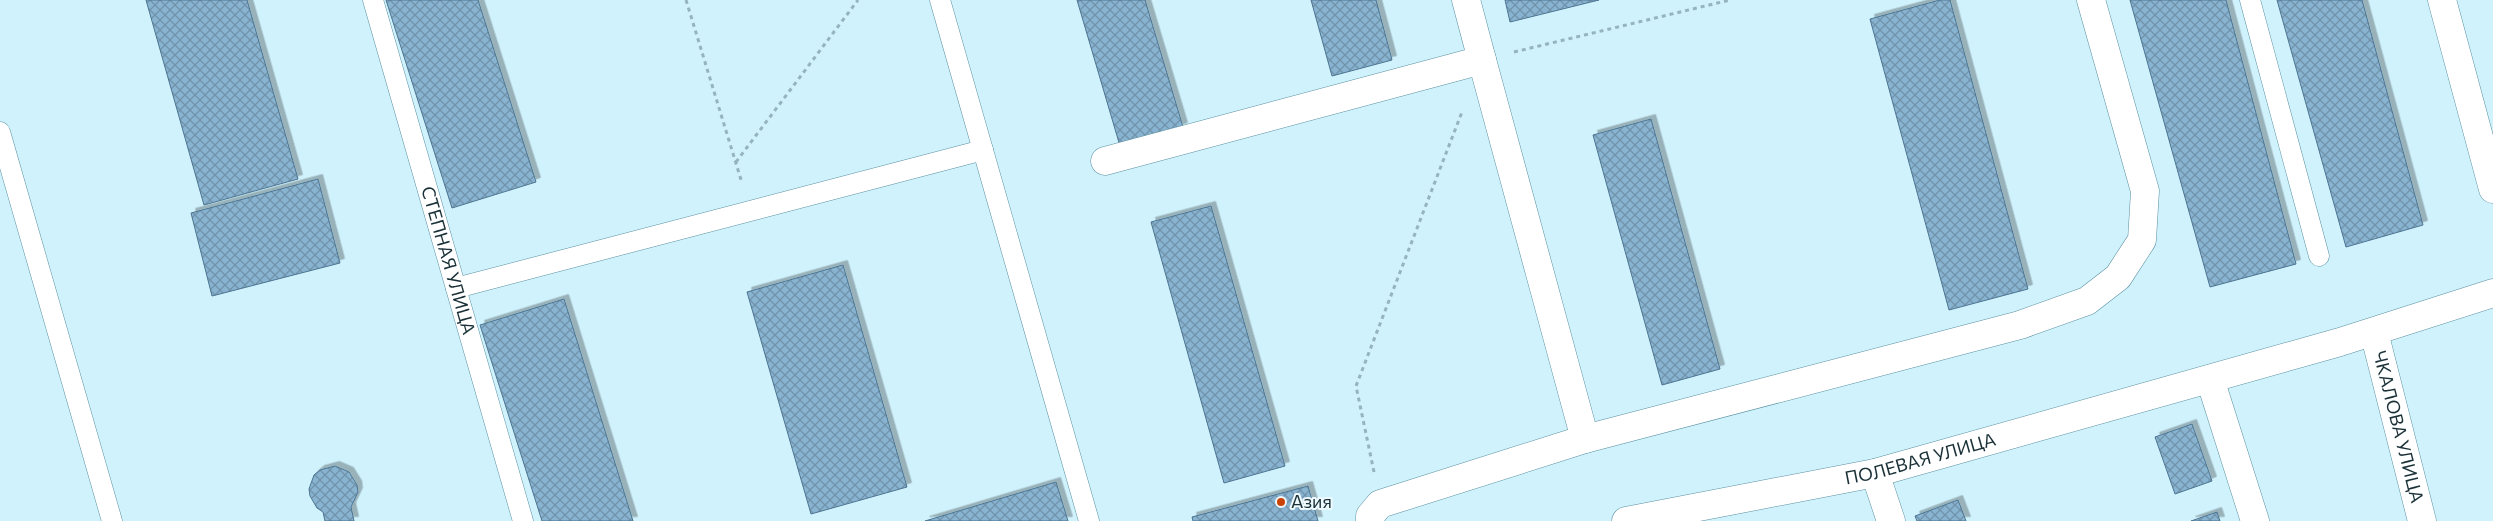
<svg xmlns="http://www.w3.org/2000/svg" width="2493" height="521" viewBox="0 0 2493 521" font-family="Commissioner,sans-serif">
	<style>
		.building { fill: url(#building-cross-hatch); stroke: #4d7591; filter: url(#shadow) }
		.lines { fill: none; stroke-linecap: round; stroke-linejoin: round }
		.service-casing { stroke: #5b91a2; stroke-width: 21 }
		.minor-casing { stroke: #5b91a2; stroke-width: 29 }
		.path { stroke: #95b4bd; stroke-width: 3; stroke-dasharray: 4 4; stroke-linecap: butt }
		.service { stroke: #fff; stroke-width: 20 }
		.minor { stroke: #fff; stroke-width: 28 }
		.poi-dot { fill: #c94304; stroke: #effafe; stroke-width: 2 }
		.labels { text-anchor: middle; stroke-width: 4; stroke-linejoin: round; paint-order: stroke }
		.street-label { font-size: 18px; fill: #1a3138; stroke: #effafe }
		.poi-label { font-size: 18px; fill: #1a3138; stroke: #effafe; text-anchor: start }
	</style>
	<defs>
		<pattern id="building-cross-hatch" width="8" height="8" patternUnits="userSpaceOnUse" patternTransform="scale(1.25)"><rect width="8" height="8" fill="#89b4d1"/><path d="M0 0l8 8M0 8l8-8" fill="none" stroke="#6f93ab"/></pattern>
		<filter id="shadow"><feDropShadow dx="4.5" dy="-4.5" stdDeviation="0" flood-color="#0004"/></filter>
	</defs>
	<rect width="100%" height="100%" fill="#d0f2fc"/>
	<g class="building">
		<path d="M 146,0 L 247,0 L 298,179 L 204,205 Z"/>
		<path d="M 386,0 L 478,0 L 536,182 L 452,208 Z"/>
		<path d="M 1077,0 L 1145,0 L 1183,127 L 1120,146 Z"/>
		<path d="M 1311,0 L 1376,0 L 1392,60 L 1332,76 Z"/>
		<path d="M 1505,0 L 1599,0 L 1510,22 Z"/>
		<path d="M 1940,0 L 1950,0 L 2028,289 L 1949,310 L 1870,19 Z"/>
		<path d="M 2130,0 L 2226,0 L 2296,264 L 2210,287 Z"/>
		<path d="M 2277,0 L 2362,0 L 2423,225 L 2346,247 Z"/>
		<path d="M 1651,119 L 1720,369 L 1662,385 L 1593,135 Z"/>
		<path d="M 318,179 L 340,263 L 212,296 L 191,213 Z"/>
		<path d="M 1211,206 L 1285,466 L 1224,483 L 1151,222 Z"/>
		<path d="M 843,265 L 907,487 L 811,514 L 747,292 Z"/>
		<path d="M 564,299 L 633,521 L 542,521 L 480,325 Z"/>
		<path d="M 2192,424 L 2212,481 L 2175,494 L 2155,437 Z"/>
		<path d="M 335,466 L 349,472 L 357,485 L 358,492 L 351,507 L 354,521 L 325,521 L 323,512 L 317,508 L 310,496 L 309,489 L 314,475 L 320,470 Z"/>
		<path d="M 1056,482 L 1068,521 L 925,521 Z"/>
		<path d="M 1308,486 L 1318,521 L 1193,521 L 1192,517 Z"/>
		<path d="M 1958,500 L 1966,521 L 1917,521 L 1915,516 Z"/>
		<path d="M 2217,512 L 2220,521 L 2191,521 Z"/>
	</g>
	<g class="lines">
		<defs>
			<g id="service">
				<path id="s1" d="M 373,0 L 523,521"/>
				<path d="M 940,0 L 1089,521"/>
				<path d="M 2250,0 L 2319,256"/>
				<path d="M 0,132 L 112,521"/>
				<path d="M 456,288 L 983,150"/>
			</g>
			<g id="minor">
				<path d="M 1466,0 L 1482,60"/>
				<path d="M 2442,0 L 2493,189"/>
				<path d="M 1105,161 L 1482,60 L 1585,439"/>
				<path id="s2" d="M 2374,332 L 2422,521"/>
				<path d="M 2210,379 L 2255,521"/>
				<path d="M 1875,473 L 1891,521"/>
				<path d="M 1370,521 L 1370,516 L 1380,504 L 1585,439 L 2020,325 L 2087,301 L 2118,277 L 2142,240 L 2145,191 L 2091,0"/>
				<path id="s3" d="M 1626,521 L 1875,473 L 2340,342 L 2493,293"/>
			</g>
		</defs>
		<use href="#service" class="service-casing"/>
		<use href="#minor" class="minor-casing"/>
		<g class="path">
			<path d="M 686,0 L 742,183"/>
			<path d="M 1514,52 L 1730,0"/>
			<path d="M 736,162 L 858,0"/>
			<path d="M 1374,472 L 1356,386 L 1462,112"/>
		</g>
		<use href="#service" class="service"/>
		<use href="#minor" class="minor"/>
	</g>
	<circle class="poi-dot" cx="1281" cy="502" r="5"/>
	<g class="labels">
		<g class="street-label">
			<text dy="6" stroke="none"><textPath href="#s1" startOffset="271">СТЕПНАЯ УЛИЦА</textPath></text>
			<text dy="6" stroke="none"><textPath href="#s2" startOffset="98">ЧКАЛОВА УЛИЦА</textPath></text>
			<text dy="6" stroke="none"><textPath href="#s3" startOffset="301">ПОЛЕВАЯ УЛИЦА</textPath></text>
		</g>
		<g class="poi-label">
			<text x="1291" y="508">Азия</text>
		</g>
	</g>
</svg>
